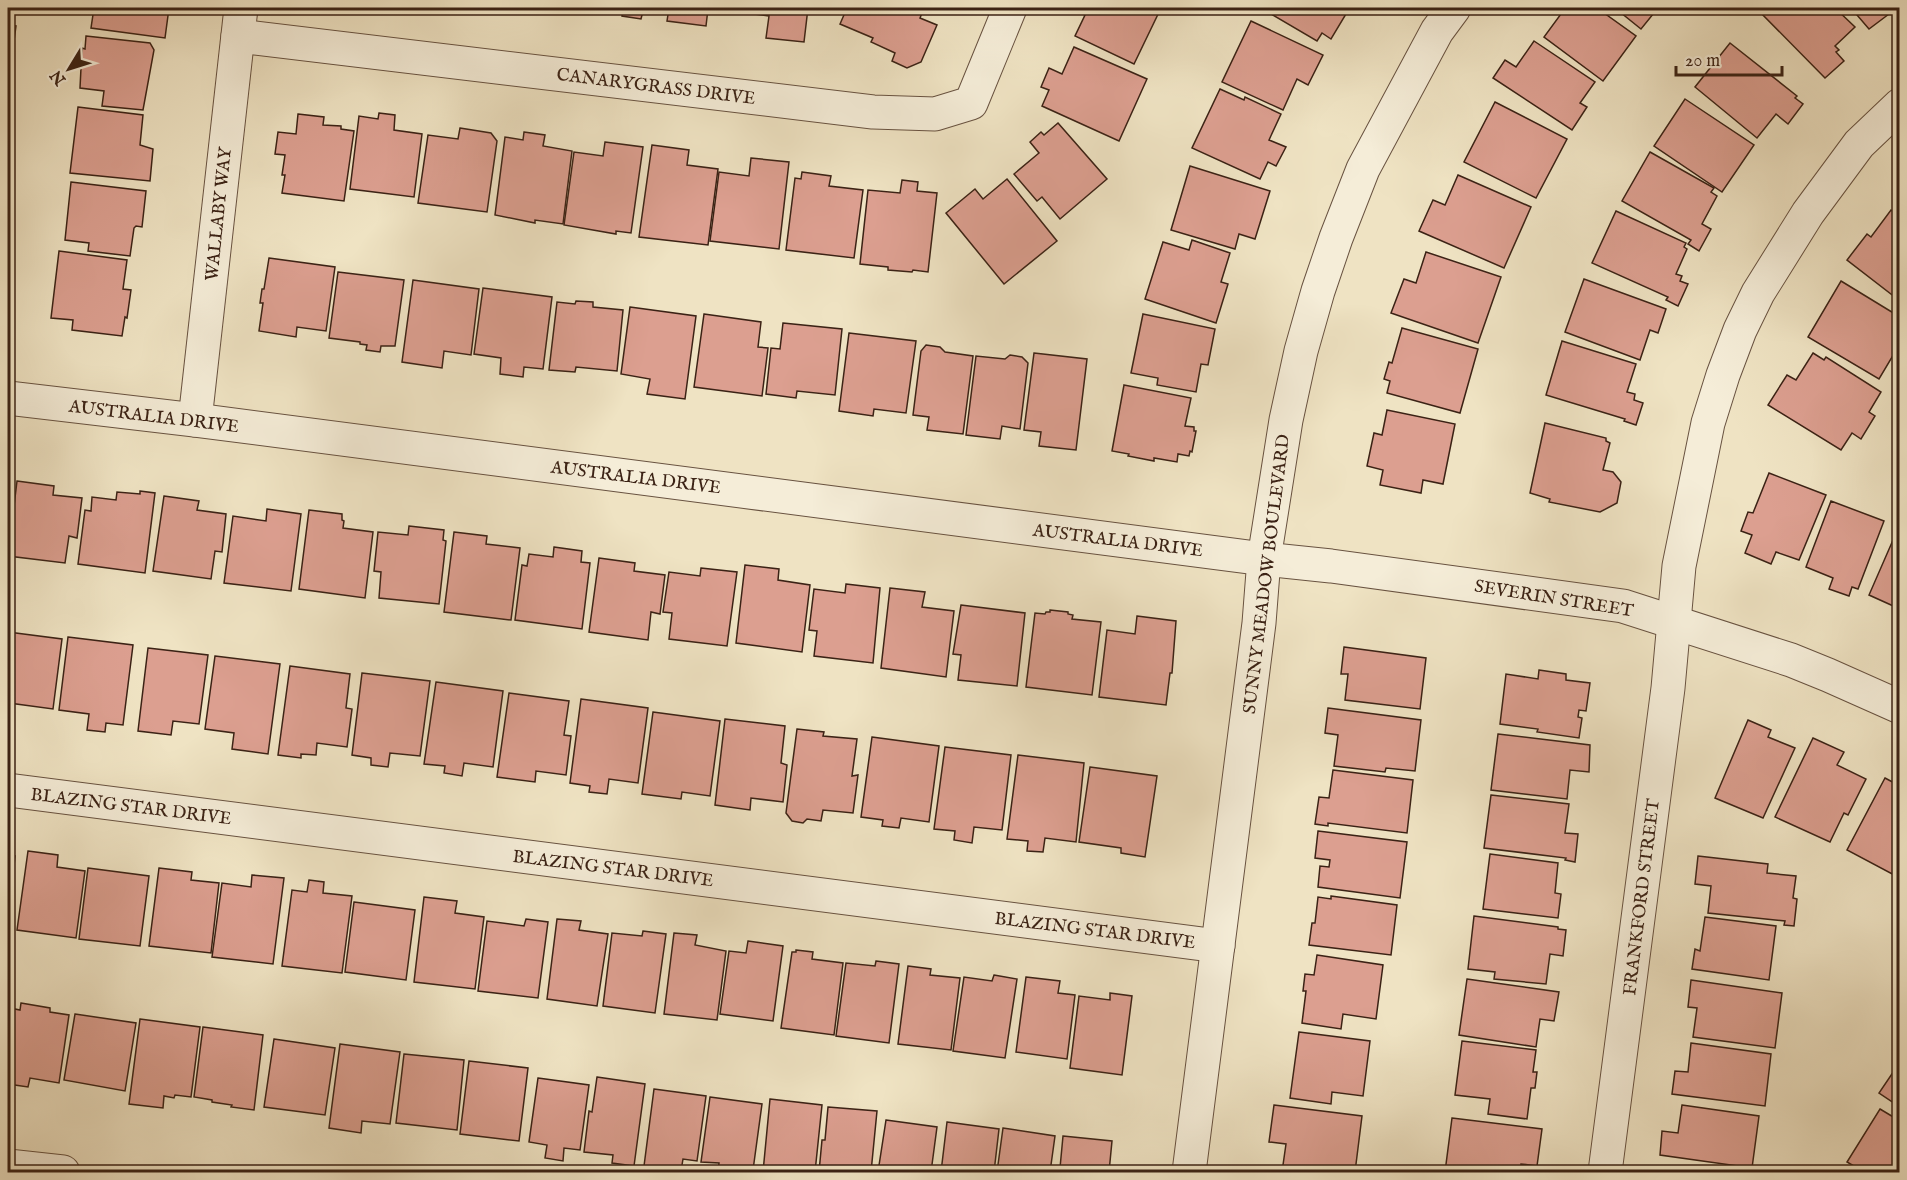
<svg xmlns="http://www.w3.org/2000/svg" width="1907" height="1180" viewBox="0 0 1907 1180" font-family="'IM FELL English',serif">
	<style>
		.building { fill: #dc9f90; stroke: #3b2215; stroke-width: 1.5 }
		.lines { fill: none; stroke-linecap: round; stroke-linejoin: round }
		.minor-casing { stroke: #685240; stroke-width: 35 }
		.tertiary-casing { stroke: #685240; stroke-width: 35 }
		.minor { stroke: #f5edd8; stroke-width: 33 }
		.tertiary { stroke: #f5edd8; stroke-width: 33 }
		.labels { text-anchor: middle; stroke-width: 6; stroke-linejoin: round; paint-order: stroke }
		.street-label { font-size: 18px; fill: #3b2215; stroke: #f5edd8 }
	</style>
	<rect width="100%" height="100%" fill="#efe3c3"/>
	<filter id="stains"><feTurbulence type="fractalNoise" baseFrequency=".00333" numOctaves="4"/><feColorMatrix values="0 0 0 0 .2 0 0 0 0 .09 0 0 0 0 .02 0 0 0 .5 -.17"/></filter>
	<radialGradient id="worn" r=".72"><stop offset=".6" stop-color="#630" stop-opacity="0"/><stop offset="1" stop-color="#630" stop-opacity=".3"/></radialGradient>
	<g class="building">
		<path d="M 94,8 L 169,8 L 165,38 L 91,28 Z"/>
		<path d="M 522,8 L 555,8 L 554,14 L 522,9 Z"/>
		<path d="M 623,8 L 660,8 L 660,14 L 643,11 L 641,19 L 622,16 Z"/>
		<path d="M 669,8 L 737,8 L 737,13 L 708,9 L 706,26 L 667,21 Z"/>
		<path d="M 740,8 L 808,8 L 804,42 L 766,38 L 769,16 L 739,12 Z"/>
		<path d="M 847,8 L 924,8 L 920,18 L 937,25 L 921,62 L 907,68 L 892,61 L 895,53 L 871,42 L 873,38 L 840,24 Z"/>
		<path d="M 1070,8 L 1161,8 L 1134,64 L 1075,36 L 1085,15 Z"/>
		<path d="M 1261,8 L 1340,8 L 1339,9 L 1346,14 L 1331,39 L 1322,33 L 1317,41 Z"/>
		<path d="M 1552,8 L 1597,8 L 1636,36 L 1603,81 L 1544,37 L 1561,14 Z"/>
		<path d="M 1615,8 L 1658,8 L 1641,29 Z"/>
		<path d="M 1763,8 L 1835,8 L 1855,27 L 1835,46 L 1839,50 L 1836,52 L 1844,61 L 1825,78 L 1759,11 Z"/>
		<path d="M 1851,8 L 1883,8 L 1889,14 L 1869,29 Z"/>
		<path d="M 1251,21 L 1323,55 L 1308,85 L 1297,79 L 1283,110 L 1222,82 Z"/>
		<path d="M 8,25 L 16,26 L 8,85 Z"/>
		<path d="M 86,36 L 150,43 L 154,50 L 143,110 L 102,106 L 104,91 L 80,88 L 82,48 L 85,49 Z"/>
		<path d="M 1534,41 L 1595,82 L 1580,103 L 1587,107 L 1572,130 L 1493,78 L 1505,60 L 1516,67 Z"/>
		<path d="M 1730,43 L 1797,96 L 1795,98 L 1803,104 L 1788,124 L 1776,114 L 1757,138 L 1695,87 Z"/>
		<path d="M 1074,47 L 1147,79 L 1119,141 L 1042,106 L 1049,90 L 1041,87 L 1049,68 L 1062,74 Z"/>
		<path d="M 1220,89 L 1244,100 L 1245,97 L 1281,114 L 1269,140 L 1286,147 L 1276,166 L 1268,162 L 1260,179 L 1192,148 Z"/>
		<path d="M 1685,99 L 1754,145 L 1722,192 L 1654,146 Z"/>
		<path d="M 1495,102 L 1567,139 L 1536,198 L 1464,162 Z"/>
		<path d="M 78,107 L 143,115 L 140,145 L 153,149 L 150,181 L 70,173 Z"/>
		<path d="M 379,113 L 395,115 L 394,130 L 422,134 L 414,197 L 350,189 L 359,116 L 378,119 Z"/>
		<path d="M 298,114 L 324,117 L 323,125 L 341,126 L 341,129 L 354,131 L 344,201 L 282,193 L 285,175 L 282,175 L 285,155 L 275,154 L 278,132 L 296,134 Z"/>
		<path d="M 1058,123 L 1107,179 L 1060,219 L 1042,197 L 1037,201 L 1014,174 L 1039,153 L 1030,142 L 1041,132 L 1044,135 Z"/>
		<path d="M 460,128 L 491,133 L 497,141 L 487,212 L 418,203 L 428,135 L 458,139 Z"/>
		<path d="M 524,132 L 545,135 L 543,146 L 572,151 L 563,224 L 535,220 L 535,223 L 495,215 L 505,137 L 523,140 Z"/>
		<path d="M 605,142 L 643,147 L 631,233 L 616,231 L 616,234 L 564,225 L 574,152 L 603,156 Z"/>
		<path d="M 652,145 L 689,150 L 687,165 L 718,169 L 708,245 L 639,237 Z"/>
		<path d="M 1650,152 L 1714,188 L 1711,192 L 1717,196 L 1702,224 L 1711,229 L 1699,251 L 1688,244 L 1691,240 L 1622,201 Z"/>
		<path d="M 751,158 L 789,162 L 779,249 L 710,241 L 719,172 L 749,176 Z"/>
		<path d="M 1190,166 L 1270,191 L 1255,239 L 1239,234 L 1235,249 L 1171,230 Z"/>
		<path d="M 802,172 L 831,176 L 829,186 L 863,190 L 854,258 L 786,250 L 795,178 L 801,179 Z"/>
		<path d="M 1458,175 L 1531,207 L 1504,268 L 1419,231 L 1433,200 L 1445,205 Z"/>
		<path d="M 1007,179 L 1057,241 L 1004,284 L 946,213 L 975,189 L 983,199 Z"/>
		<path d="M 902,180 L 918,182 L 917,191 L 937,193 L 928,272 L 913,270 L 912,272 L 888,270 L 888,267 L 860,264 L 868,190 L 900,193 Z"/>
		<path d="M 71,182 L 146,191 L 142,227 L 136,226 L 134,228 L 130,256 L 88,251 L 89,243 L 65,240 Z"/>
		<path d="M 1891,210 L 1900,217 L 1900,301 L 1847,260 L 1867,234 L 1871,237 Z"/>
		<path d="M 1616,211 L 1686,243 L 1684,247 L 1687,249 L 1676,274 L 1682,276 L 1680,281 L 1688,284 L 1678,306 L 1666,300 L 1668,297 L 1592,263 Z"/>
		<path d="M 1192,240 L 1230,253 L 1221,282 L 1228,284 L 1216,323 L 1145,299 L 1163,242 L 1189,250 Z"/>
		<path d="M 59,251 L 127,260 L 123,289 L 131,290 L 127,318 L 125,317 L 122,336 L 72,330 L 73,320 L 51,318 Z"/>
		<path d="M 1426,252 L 1501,277 L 1478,343 L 1391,313 L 1404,279 L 1416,283 Z"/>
		<path d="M 269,258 L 335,267 L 326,331 L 297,327 L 296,337 L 259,331 L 263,303 L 260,303 L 262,289 L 264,289 Z"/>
		<path d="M 338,272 L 404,280 L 395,346 L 381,346 L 380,352 L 366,350 L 367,345 L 360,344 L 360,342 L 329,338 Z"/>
		<path d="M 1584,279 L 1666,309 L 1658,333 L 1650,330 L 1640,360 L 1565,332 Z"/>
		<path d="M 413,280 L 479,289 L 471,355 L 444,351 L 442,368 L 402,362 Z"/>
		<path d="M 1841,281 L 1900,317 L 1900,355 L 1895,352 L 1879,379 L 1808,337 Z"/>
		<path d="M 483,288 L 552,297 L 543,369 L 524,367 L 523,377 L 500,374 L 501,358 L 474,354 Z"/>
		<path d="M 576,301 L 593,302 L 593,307 L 623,310 L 617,371 L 576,367 L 575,372 L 549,370 L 557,302 L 575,304 Z"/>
		<path d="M 630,307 L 696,316 L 685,399 L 647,394 L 650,379 L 621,374 Z"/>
		<path d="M 704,314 L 761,322 L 758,347 L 768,348 L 762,396 L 694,387 Z"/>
		<path d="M 1143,314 L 1215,329 L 1208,365 L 1201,364 L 1196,392 L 1157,385 L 1158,378 L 1131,373 Z"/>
		<path d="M 783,323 L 842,329 L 835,395 L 797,391 L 796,398 L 766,394 L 771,348 L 780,349 Z"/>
		<path d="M 1402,328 L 1478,349 L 1460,413 L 1387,393 L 1390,381 L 1384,379 L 1389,362 L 1392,363 Z"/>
		<path d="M 849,333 L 916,341 L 906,413 L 874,409 L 873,416 L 839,411 Z"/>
		<path d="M 1562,341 L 1636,364 L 1627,392 L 1635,394 L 1634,400 L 1643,403 L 1636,425 L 1624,421 L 1625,419 L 1546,395 Z"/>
		<path d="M 926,345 L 940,347 L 945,352 L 973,356 L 963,434 L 927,430 L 929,417 L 913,415 L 921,351 Z"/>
		<path d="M 1034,353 L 1087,359 L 1076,450 L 1039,446 L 1041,432 L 1024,430 Z"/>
		<path d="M 1813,353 L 1824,360 L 1826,357 L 1881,392 L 1869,412 L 1875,416 L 1861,439 L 1852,433 L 1841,450 L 1768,405 L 1787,375 L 1796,380 Z"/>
		<path d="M 1010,355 L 1022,357 L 1028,363 L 1020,429 L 1002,426 L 1000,439 L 966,435 L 976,356 L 1005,359 Z"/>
		<path d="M 1124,385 L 1191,398 L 1185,426 L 1194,427 L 1194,431 L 1196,431 L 1192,452 L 1190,451 L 1189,456 L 1178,454 L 1177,462 L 1154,458 L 1154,461 L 1128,456 L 1129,454 L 1112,451 Z"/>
		<path d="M 1387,410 L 1455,424 L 1443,484 L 1423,480 L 1421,493 L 1380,485 L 1383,470 L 1367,466 L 1374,433 L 1382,435 Z"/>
		<path d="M 1545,423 L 1606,438 L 1606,441 L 1610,443 L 1603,470 L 1613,472 L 1621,482 L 1617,503 L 1600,512 L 1549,502 L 1550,499 L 1530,493 Z"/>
		<path d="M 1769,473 L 1826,495 L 1799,560 L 1776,552 L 1771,564 L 1745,553 L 1752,535 L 1741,531 L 1748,512 L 1753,513 Z"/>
		<path d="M 17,481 L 54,486 L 53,495 L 82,498 L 77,538 L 69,536 L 65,563 L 8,556 Z"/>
		<path d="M 140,491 L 155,493 L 145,573 L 78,564 L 85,510 L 91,511 L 92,497 L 116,500 L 117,492 L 140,494 Z"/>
		<path d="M 164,496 L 199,501 L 197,510 L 226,514 L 222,552 L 215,551 L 211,579 L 153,571 Z"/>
		<path d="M 1831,501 L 1884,521 L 1858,589 L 1852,587 L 1849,596 L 1829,589 L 1833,578 L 1806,567 Z"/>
		<path d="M 267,509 L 301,514 L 291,591 L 224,583 L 233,516 L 266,521 Z"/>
		<path d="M 309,510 L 342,514 L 342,520 L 344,521 L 343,528 L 373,532 L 365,598 L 299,589 Z"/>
		<path d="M 1900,524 L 1900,609 L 1869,595 Z"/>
		<path d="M 409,526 L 444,530 L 443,540 L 446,541 L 439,604 L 379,598 L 381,572 L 374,571 L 378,532 L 408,535 Z"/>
		<path d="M 454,532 L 487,536 L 486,544 L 520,548 L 511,620 L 444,612 Z"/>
		<path d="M 554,547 L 582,551 L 581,562 L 590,563 L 582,629 L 515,620 L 522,565 L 527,566 L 529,554 L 553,557 Z"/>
		<path d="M 599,558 L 635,563 L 634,571 L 665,575 L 660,614 L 651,612 L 648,640 L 589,632 Z"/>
		<path d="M 745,565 L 779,569 L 778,580 L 810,585 L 802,652 L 736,643 Z"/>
		<path d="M 701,568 L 737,572 L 727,646 L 669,639 L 672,613 L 663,612 L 669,572 L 700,576 Z"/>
		<path d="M 846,584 L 880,588 L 873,663 L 814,656 L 817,631 L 809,630 L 814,589 L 845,593 Z"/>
		<path d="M 890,588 L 925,592 L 922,607 L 954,611 L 946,677 L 881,668 Z"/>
		<path d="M 961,605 L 1025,613 L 1017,686 L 958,680 L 961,655 L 953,654 Z"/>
		<path d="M 1050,610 L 1068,612 L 1068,614 L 1073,615 L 1072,619 L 1101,622 L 1092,695 L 1026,687 L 1035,613 L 1045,614 L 1046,612 L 1050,612 Z"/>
		<path d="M 1137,616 L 1176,621 L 1172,673 L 1170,673 L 1166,705 L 1099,697 L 1107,630 L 1135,634 Z"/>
		<path d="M 8,632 L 62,639 L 53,709 L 9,703 L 8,701 Z"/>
		<path d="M 68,637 L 133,645 L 123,725 L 106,723 L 105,732 L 87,730 L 89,714 L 59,710 Z"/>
		<path d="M 1344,647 L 1426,658 L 1420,709 L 1345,700 L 1348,674 L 1341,674 Z"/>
		<path d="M 148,648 L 208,655 L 199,724 L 173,721 L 171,735 L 138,731 Z"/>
		<path d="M 215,656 L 280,664 L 268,754 L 232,749 L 234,733 L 205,729 Z"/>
		<path d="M 290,666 L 350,674 L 346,708 L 352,709 L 347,747 L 317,743 L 316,755 L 301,754 L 301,758 L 278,755 Z"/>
		<path d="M 1539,670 L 1566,674 L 1566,680 L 1590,683 L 1586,711 L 1579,710 L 1578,717 L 1582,718 L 1579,738 L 1537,732 L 1538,729 L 1500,724 L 1506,674 L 1538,679 Z"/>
		<path d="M 362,673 L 430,681 L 420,756 L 390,753 L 388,767 L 371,765 L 371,758 L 352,755 Z"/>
		<path d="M 436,682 L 503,691 L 493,767 L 464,763 L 462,776 L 444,773 L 445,766 L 424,764 Z"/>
		<path d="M 509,693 L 569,701 L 564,735 L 571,736 L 566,775 L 536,771 L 535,782 L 497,777 Z"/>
		<path d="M 581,699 L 648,708 L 638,783 L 609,779 L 607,794 L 589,792 L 590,786 L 570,783 Z"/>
		<path d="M 1328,708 L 1421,720 L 1415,771 L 1386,768 L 1385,772 L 1334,766 L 1338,735 L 1325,733 Z"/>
		<path d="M 653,712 L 720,721 L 710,796 L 682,792 L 681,799 L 642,794 Z"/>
		<path d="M 725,719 L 785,726 L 781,763 L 787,765 L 783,802 L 751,798 L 750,810 L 715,805 Z"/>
		<path d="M 1748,720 L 1771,730 L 1768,737 L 1795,748 L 1763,818 L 1715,798 Z"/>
		<path d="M 797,729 L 824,732 L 823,736 L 857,739 L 852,776 L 858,775 L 853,813 L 823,810 L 821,821 L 807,819 L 803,823 L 792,821 L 786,813 Z"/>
		<path d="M 1498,734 L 1590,745 L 1589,772 L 1570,770 L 1567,799 L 1491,790 Z"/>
		<path d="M 872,737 L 939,746 L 929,822 L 901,818 L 899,828 L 882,826 L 883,820 L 861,817 Z"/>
		<path d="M 1813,738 L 1844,752 L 1837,765 L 1866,779 L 1848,815 L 1844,813 L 1830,842 L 1775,817 Z"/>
		<path d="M 945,747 L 1011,755 L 1002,830 L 974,827 L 972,843 L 954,840 L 955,831 L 934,829 Z"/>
		<path d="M 1018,755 L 1084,763 L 1076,842 L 1045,838 L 1043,852 L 1027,851 L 1028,841 L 1007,839 Z"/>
		<path d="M 1090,767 L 1157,776 L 1145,857 L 1121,853 L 1121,848 L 1079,842 Z"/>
		<path d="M 1333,770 L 1413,780 L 1407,833 L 1328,823 L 1328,826 L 1315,824 L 1319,797 L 1329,798 Z"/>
		<path d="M 1885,778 L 1900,786 L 1900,869 L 1896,876 L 1847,850 Z"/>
		<path d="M 1491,795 L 1569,804 L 1565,833 L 1578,834 L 1575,862 L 1565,860 L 1566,858 L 1484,848 Z"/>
		<path d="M 1318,831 L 1407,842 L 1400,898 L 1318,887 L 1320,866 L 1329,867 L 1330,860 L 1315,858 Z"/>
		<path d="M 28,851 L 58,855 L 57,867 L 85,871 L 76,938 L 17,930 Z"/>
		<path d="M 1490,854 L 1558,863 L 1555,893 L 1561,894 L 1558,918 L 1483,909 Z"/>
		<path d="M 8,855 L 15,856 L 8,924 Z"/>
		<path d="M 1698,856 L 1768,864 L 1767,873 L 1796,876 L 1793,898 L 1797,899 L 1794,926 L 1784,925 L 1785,921 L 1708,913 L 1711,886 L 1695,884 Z"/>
		<path d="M 88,868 L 149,876 L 140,946 L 79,939 Z"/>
		<path d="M 159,868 L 192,872 L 191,880 L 219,883 L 211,953 L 149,946 Z"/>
		<path d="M 252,875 L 284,878 L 273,964 L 212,957 L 222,883 L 251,887 Z"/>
		<path d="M 309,880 L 324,882 L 323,893 L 352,896 L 342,973 L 282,966 L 292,890 L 307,892 Z"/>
		<path d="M 1331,896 L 1397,905 L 1391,955 L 1309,945 L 1312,923 L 1315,923 L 1318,897 L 1331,899 Z"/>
		<path d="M 424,897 L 457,901 L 455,913 L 484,917 L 475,989 L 414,982 Z"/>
		<path d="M 354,902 L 415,910 L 406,980 L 345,972 Z"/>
		<path d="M 1474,916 L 1558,927 L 1558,929 L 1566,930 L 1563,956 L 1550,954 L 1546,984 L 1494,979 L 1495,972 L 1468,969 Z"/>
		<path d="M 1705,917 L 1776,926 L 1769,980 L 1692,969 L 1695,949 L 1700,951 Z"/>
		<path d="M 526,919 L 548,922 L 538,998 L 478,991 L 487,921 L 524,926 Z"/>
		<path d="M 557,919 L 581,921 L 579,930 L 608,934 L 597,1006 L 547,999 Z"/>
		<path d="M 643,931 L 666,934 L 655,1013 L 603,1006 L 612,933 L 642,936 Z"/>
		<path d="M 674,933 L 697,935 L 695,945 L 726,951 L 717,1020 L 664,1014 Z"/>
		<path d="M 748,941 L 783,946 L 773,1021 L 720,1014 L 729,951 L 746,953 Z"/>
		<path d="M 796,950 L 813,952 L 812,959 L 843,963 L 834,1035 L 781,1028 L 792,952 L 796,952 Z"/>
		<path d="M 1317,955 L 1383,965 L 1376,1019 L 1343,1014 L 1341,1029 L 1302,1023 L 1306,991 L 1303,991 L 1305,974 L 1314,975 Z"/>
		<path d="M 876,961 L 899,964 L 889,1043 L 836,1036 L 846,963 L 875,966 Z"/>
		<path d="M 908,966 L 931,969 L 930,975 L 960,978 L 951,1050 L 898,1044 Z"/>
		<path d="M 994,975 L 1017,979 L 1005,1058 L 953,1051 L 964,977 L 992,981 Z"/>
		<path d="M 1026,977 L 1060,981 L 1058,993 L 1075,995 L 1067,1059 L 1016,1052 Z"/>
		<path d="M 1467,979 L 1559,992 L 1554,1021 L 1540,1019 L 1536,1047 L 1459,1035 Z"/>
		<path d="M 1691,980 L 1782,993 L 1775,1048 L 1693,1037 L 1697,1008 L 1688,1007 Z"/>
		<path d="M 1110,993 L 1132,996 L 1122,1075 L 1070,1068 L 1079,996 L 1110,1000 Z"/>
		<path d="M 21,1003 L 50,1008 L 50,1012 L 69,1015 L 59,1083 L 30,1078 L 28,1087 L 8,1084 L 8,1022 L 10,1008 L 20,1010 Z"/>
		<path d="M 75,1014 L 136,1023 L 125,1091 L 64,1080 Z"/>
		<path d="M 140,1019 L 200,1027 L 191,1097 L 175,1095 L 174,1098 L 164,1096 L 163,1108 L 129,1104 Z"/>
		<path d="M 203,1027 L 263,1035 L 254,1110 L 231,1107 L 232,1105 L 212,1102 L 212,1100 L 194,1097 Z"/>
		<path d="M 1299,1032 L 1370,1041 L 1363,1096 L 1332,1092 L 1331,1104 L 1290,1098 Z"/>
		<path d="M 274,1039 L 335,1048 L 325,1115 L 264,1107 Z"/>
		<path d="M 1462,1041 L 1536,1050 L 1533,1072 L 1537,1072 L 1535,1088 L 1531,1088 L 1527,1119 L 1488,1114 L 1490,1099 L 1455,1095 Z"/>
		<path d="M 1691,1043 L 1771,1054 L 1765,1106 L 1672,1094 L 1675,1071 L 1688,1072 Z"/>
		<path d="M 340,1044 L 400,1052 L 390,1124 L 362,1121 L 361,1133 L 329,1128 Z"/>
		<path d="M 404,1054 L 464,1060 L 457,1130 L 396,1123 Z"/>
		<path d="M 469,1061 L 528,1068 L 519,1141 L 460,1134 Z"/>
		<path d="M 1900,1062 L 1900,1107 L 1879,1093 Z"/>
		<path d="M 597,1077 L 645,1084 L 634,1166 L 612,1163 L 613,1155 L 584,1152 L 589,1111 L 592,1112 Z"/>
		<path d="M 538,1078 L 589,1085 L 580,1150 L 564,1148 L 563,1161 L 545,1158 L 547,1145 L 529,1142 Z"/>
		<path d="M 654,1089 L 706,1096 L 697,1161 L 683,1159 L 681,1171 L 644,1166 Z"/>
		<path d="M 710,1097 L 762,1104 L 753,1170 L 737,1168 L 736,1172 L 718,1172 L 719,1163 L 701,1162 Z"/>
		<path d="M 770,1099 L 822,1105 L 815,1172 L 763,1172 Z"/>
		<path d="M 1274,1105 L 1362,1116 L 1355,1172 L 1282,1172 L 1286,1144 L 1269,1142 Z"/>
		<path d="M 1682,1105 L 1759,1116 L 1752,1168 L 1660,1155 L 1662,1131 L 1678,1133 Z"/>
		<path d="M 828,1107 L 877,1111 L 871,1172 L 819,1172 L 822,1140 L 825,1140 Z"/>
		<path d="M 1880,1109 L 1900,1121 L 1900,1172 L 1864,1172 L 1847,1162 Z"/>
		<path d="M 1452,1118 L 1542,1129 L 1537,1166 L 1521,1164 L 1520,1172 L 1445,1172 Z"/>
		<path d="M 886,1120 L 937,1127 L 931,1172 L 878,1172 Z"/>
		<path d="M 947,1122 L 999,1129 L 994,1172 L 941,1172 Z"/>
		<path d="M 1003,1128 L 1055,1136 L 1050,1172 L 997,1172 Z"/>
		<path d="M 1063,1136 L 1112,1141 L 1109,1172 L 1054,1172 L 1055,1168 L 1060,1168 Z"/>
	</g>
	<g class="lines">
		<defs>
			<g id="minor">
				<path d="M 238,36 L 873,112 L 935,114 L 971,103 L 1010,8"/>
				<path d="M 8,398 L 195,420 L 1264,559 L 1331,566 L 1623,606 L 1791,660 L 1828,675 L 1900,707"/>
				<path d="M 195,420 L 241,8"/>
				<path d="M 8,790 L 1218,946"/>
				<path d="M 8,1166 L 63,1172"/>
				<path d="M 1605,1172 L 1668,688 L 1679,566 L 1708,423 L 1723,375 L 1740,330 L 1758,293 L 1808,213 L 1859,144 L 1900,105"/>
			</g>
			<path id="tertiary" d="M 1189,1172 L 1259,623 L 1264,559 L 1286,420 L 1301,351 L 1318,291 L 1336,238 L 1363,169 L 1437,31 L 1454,8"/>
		</defs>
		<use href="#minor" class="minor-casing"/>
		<use href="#tertiary" class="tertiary-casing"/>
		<use href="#minor" class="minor"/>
		<use href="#tertiary" class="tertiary"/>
	</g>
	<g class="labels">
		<g class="street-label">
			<text transform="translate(656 86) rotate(7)" y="6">CANARYGRASS DRIVE</text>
			<text transform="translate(218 214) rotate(-84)" y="6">WALLABY WAY</text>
			<text transform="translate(154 416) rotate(7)" y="6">AUSTRALIA DRIVE</text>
			<text transform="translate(636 477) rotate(7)" y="6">AUSTRALIA DRIVE</text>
			<text transform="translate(1118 540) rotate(7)" y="6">AUSTRALIA DRIVE</text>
			<text transform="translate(1266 574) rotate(-83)" y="6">SUNNY MEADOW BOULEVARD</text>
			<text transform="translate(1554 598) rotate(9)" y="6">SEVERIN STREET</text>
			<text transform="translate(131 806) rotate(7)" y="6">BLAZING STAR DRIVE</text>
			<text transform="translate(613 868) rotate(7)" y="6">BLAZING STAR DRIVE</text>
			<text transform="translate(1641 897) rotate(-83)" y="6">FRANKFORD STREET</text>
			<text transform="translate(1095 930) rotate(7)" y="6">BLAZING STAR DRIVE</text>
		</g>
	</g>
	<rect width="1907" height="1180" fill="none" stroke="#efe3c3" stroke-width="30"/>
	<rect x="9" y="9" width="1889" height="1162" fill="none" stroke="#3b2215" stroke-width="3"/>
	<rect x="15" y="15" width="1877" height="1150" fill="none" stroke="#3b2215" stroke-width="1.5"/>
	<g transform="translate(69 69) rotate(232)" stroke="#f5edd8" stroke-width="4.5" paint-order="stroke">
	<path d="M0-4.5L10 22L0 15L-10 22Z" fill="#3b2215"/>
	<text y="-9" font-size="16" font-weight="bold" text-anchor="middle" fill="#3b2215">N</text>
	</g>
	<path d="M1676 66v9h106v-9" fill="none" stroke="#3b2215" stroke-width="3"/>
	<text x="1685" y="66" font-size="18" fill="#3b2215" stroke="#f5edd8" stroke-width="4.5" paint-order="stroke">20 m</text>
	<rect width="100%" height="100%" filter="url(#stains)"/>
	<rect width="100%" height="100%" fill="url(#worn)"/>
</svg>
